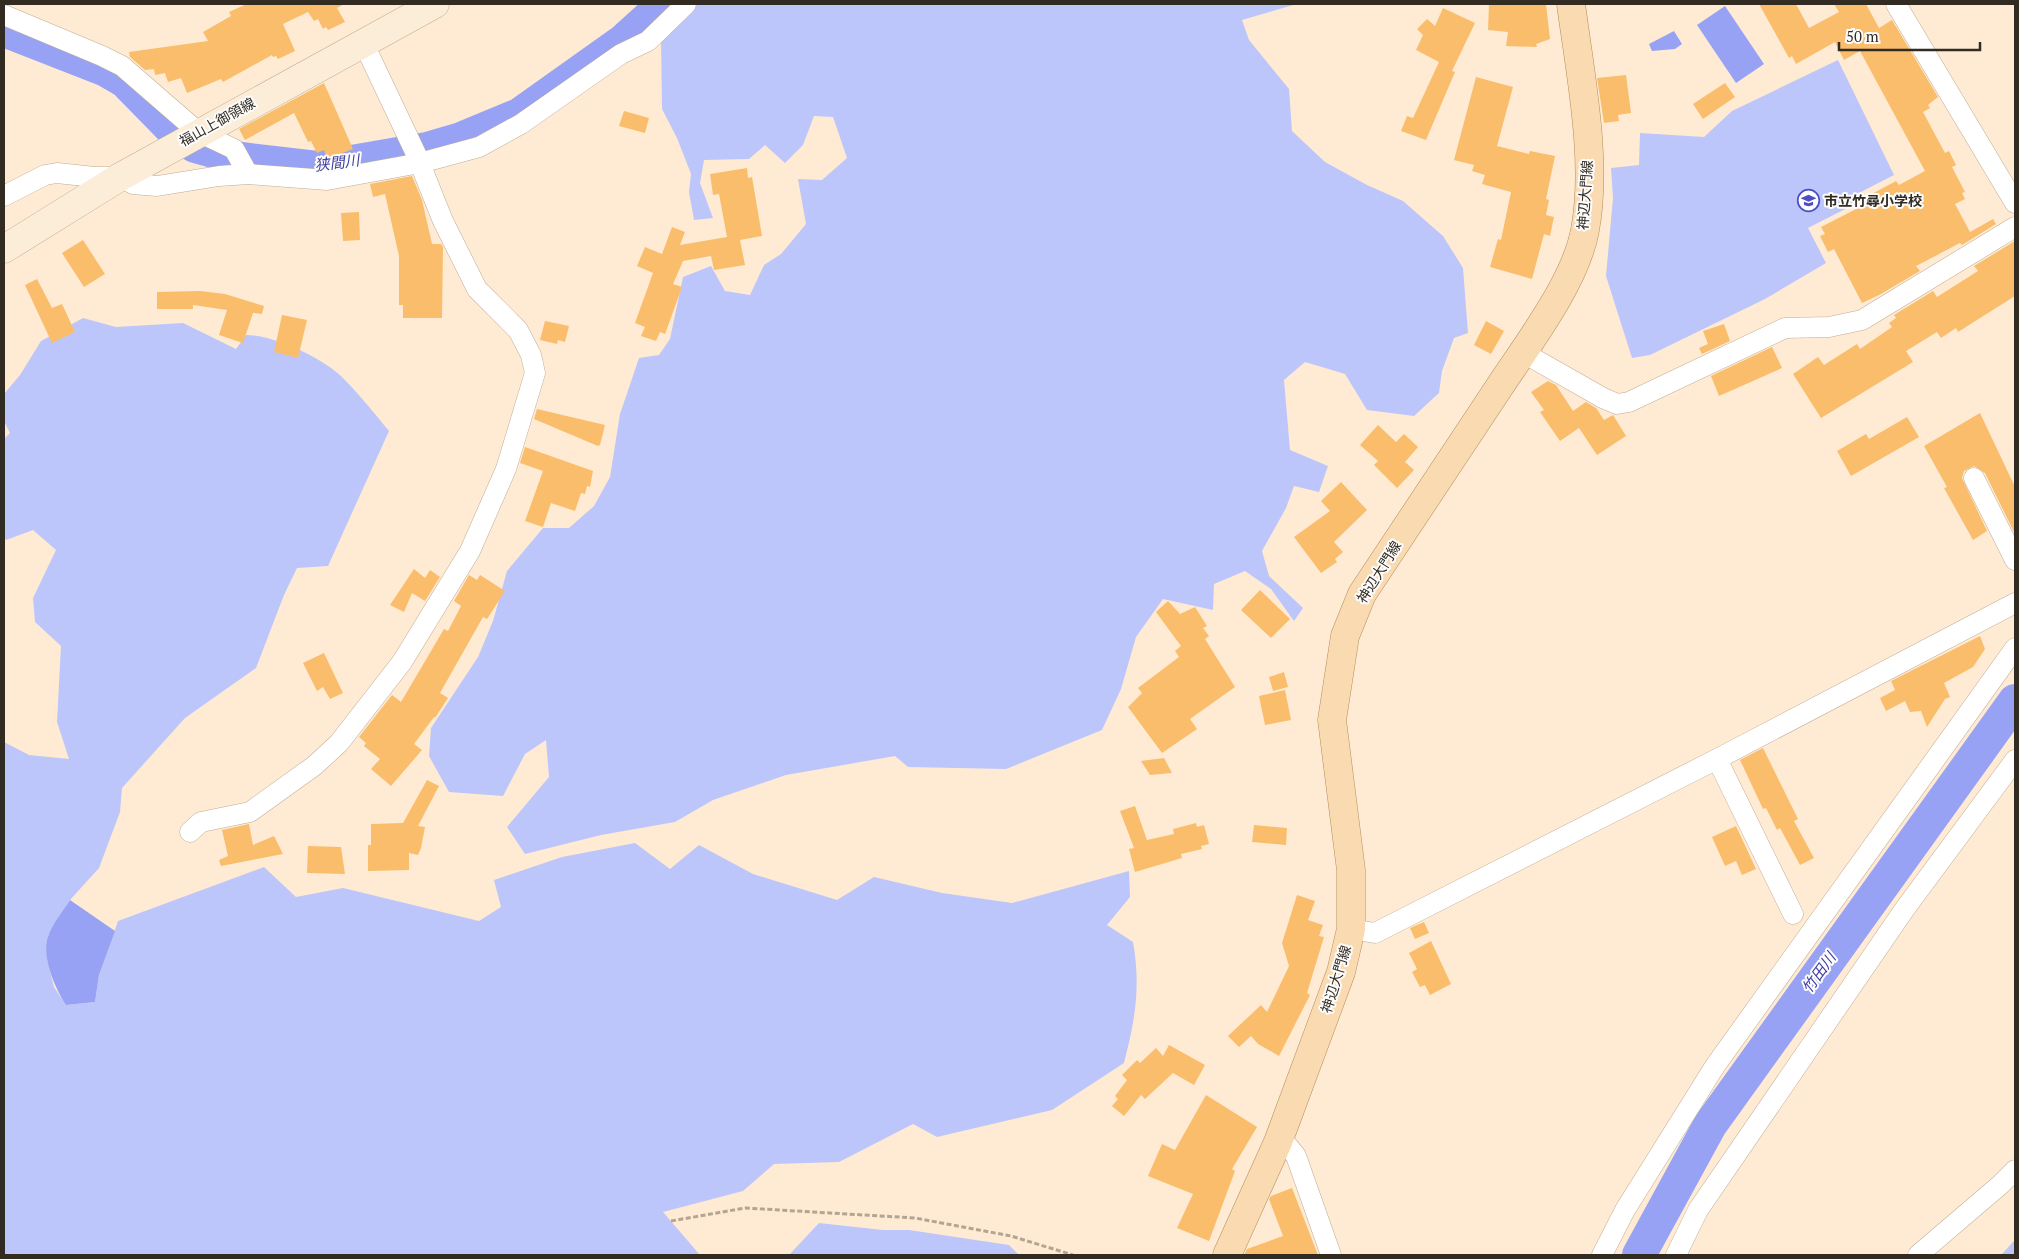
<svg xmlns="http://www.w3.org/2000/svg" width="2019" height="1259" viewBox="0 0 2019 1259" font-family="'PT Serif','Noto Sans JP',serif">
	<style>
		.green { fill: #bdc6fb }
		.water { fill: #97a2f5 }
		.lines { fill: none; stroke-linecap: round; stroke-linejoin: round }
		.river { stroke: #97a2f5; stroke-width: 34 }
		.building { fill: #f9bd6b }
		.street-casing { stroke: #bfad96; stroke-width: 21 }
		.secondary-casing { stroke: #bfad96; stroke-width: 29 }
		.primary-casing { stroke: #b18d5c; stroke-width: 29 }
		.path { stroke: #b4a592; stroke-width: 3; stroke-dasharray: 5 2.5; stroke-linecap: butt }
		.street { stroke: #fff; stroke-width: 20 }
		.secondary { stroke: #fcedd8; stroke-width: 28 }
		.primary { stroke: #fadab0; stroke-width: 28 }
		.labels { text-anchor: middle; stroke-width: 4; stroke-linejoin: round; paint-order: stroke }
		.street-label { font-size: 14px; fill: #322b21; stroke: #fcfcfc }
		.poi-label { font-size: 14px; font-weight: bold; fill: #322b21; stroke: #fcfcfc; text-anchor: start }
		.water-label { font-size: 15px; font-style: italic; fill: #4040a0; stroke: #fcfcfc }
	</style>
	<rect width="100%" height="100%" fill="#ffebd3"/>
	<g class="green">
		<path d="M 698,4 L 1297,4 L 1242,20 L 1249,40 L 1289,89 L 1292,131 L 1325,162 L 1367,185 L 1403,201 L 1443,236 L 1463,268 L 1468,333 L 1454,338 L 1442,371 L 1439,393 L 1414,416 L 1367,410 L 1345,374 L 1305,362 L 1284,380 L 1290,450 L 1328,466 L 1319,492 L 1294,486 L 1286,508 L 1262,551 L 1269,576 L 1303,608 L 1294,621 L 1271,589 L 1245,571 L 1214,584 L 1213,610 L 1163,599 L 1136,637 L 1121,689 L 1102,730 L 1006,769 L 908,767 L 895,756 L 786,775 L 713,800 L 675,822 L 601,835 L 525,854 L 507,827 L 549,777 L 546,740 L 525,754 L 503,796 L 449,792 L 429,756 L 431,728 L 478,657 L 493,621 L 507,571 L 543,528 L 569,528 L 594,506 L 610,477 L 620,414 L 639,358 L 659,355 L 670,339 L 683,277 L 711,266 L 725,291 L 750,295 L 764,265 L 781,254 L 806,224 L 798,179 L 822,180 L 847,158 L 833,117 L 814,116 L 803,145 L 785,163 L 765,145 L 749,159 L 704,160 L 700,183 L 713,218 L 694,220 L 689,192 L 691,174 L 677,138 L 662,109 L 661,38 Z"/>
		<path d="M 1838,60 L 1894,175 L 1851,197 L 1853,205 L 1808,228 L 1826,263 L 1765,299 L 1650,355 L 1632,358 L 1606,276 L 1613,198 L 1611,168 L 1639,165 L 1640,133 L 1704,137 L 1732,111 Z"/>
		<path d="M 83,318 L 116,327 L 183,323 L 236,349 L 246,335 C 274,335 323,358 343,378 C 360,395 374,413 389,431 L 328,566 L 297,568 L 284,595 L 256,668 L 185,718 L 122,788 L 120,812 L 99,868 L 70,900 L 48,936 L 47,959 L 54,987 L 66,1005 L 95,1002 L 99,975 L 118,921 L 264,867 L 296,897 L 343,888 L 479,921 L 501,907 L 494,880 L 562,857 L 635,843 L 670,869 L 699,845 L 753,874 L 837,900 L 874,877 L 942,893 L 1012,903 L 1129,871 L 1130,897 L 1107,925 L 1133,942 C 1141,986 1135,1021 1124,1063 L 1052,1110 L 937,1137 L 913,1124 L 839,1162 L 774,1164 L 743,1191 L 663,1212 L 700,1255 L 4,1255 L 4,742 L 29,755 L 69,759 L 57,722 L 61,646 L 35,622 L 33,598 L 56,550 L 33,530 L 6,540 L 4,538 L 4,439 L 10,433 L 4,421 L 4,394 L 20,375 L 41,341 Z"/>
		<path d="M 819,1223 L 883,1230 L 909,1230 L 1009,1245 L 1019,1255 L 789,1255 Z"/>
		<path d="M 2015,1240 L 2015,1255 L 2001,1255 Z"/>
	</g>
	<g class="water">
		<path d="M 1725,6 L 1764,64 L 1736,83 L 1697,25 Z"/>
		<path d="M 1674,31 L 1682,44 L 1675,49 L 1652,51 L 1649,44 Z"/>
		<path d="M 70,900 L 115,931 L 99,975 L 95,1002 L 66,1005 C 55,988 40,955 49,934 C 54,922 63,911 70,900 Z"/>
	</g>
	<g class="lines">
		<g class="river">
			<path d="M 4,30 L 106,70 L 125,81 L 172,129 L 195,146 L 241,159 L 317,168 L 427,149 L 461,139 L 519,115 L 623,41 L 664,4"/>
			<path d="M 1639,1255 L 1710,1125 L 2015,701"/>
		</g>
	</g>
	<g class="building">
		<path d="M 247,4 L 344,4 L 337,8 L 345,22 L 328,30 L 326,27 L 323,29 L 318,19 L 314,21 L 308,12 L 283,24 L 295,51 L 278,59 L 276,56 L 273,57 L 272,55 L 223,82 L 221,79 L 187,93 L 181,78 L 168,82 L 165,73 L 155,75 L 154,69 L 145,70 L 130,57 L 129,52 L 208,41 L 203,32 L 231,16 L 229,12 Z"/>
		<path d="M 1489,4 L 1546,4 L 1550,39 L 1536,44 L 1537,47 L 1506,46 L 1508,32 L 1488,30 Z"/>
		<path d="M 1759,4 L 1796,4 L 1809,28 L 1839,12 L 1834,4 L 1866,4 L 1879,28 L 1892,20 L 1938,97 L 1928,105 L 1930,108 L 1923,112 L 1945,153 L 1949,151 L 1956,165 L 1952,167 L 1965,192 L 1962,193 L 1965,199 L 1955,204 L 1970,232 L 1993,219 L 1996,224 L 1962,245 L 1960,243 L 1916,266 L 1920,271 L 1881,294 L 1862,303 L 1834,249 L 1828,252 L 1820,236 L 1825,234 L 1821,227 L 1860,207 L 1857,202 L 1896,181 L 1899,185 L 1925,171 L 1860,51 L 1844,60 L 1835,42 L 1796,64 L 1792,56 L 1789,58 Z"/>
		<path d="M 1443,8 L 1475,23 L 1452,71 L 1455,72 L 1426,140 L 1401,131 L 1407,116 L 1413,118 L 1439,62 L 1416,50 L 1423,35 L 1417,29 L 1427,19 L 1435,26 Z"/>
		<path d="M 1626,75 L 1631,113 L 1618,115 L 1619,121 L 1604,123 L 1597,78 Z"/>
		<path d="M 1476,77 L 1513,87 L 1497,146 L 1529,154 L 1530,151 L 1555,156 L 1546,199 L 1549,200 L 1546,215 L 1554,217 L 1550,236 L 1544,234 L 1532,279 L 1490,267 L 1498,239 L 1501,240 L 1511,192 L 1482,184 L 1485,175 L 1472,171 L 1474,165 L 1454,160 Z"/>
		<path d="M 324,83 L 353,149 L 327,159 L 324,150 L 317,153 L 311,141 L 308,142 L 294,113 L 245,140 L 239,129 Z"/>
		<path d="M 1725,83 L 1735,97 L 1703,119 L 1693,104 Z"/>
		<path d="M 624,111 L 649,118 L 645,133 L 619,126 Z"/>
		<path d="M 747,168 L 748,178 L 752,177 L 762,236 L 740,240 L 745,265 L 714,270 L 711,256 L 683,261 L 673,284 L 682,287 L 665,334 L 660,332 L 656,341 L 641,336 L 645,327 L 635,323 L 653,273 L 637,266 L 645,247 L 662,254 L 672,227 L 685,232 L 680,245 L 727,237 L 719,194 L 713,195 L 710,174 Z"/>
		<path d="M 412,176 L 422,200 L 432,244 L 441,244 L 443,247 L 442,318 L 403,318 L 403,305 L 399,305 L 399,256 L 385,194 L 373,197 L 370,184 Z"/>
		<path d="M 359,212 L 360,240 L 343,241 L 341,213 Z"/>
		<path d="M 83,240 L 105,274 L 84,287 L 62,253 Z"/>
		<path d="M 2015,241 L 2015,296 L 1958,332 L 1956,328 L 1941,338 L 1937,332 L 1906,351 L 1913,362 L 1821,418 L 1793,374 L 1818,357 L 1824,365 L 1857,344 L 1860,349 L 1892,327 L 1889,323 L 1896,318 L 1894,315 L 1933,291 L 1937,297 L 1978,271 L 1974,266 Z"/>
		<path d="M 37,279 L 52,308 L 62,304 L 75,332 L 52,343 L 25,285 Z"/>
		<path d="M 200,291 L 225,294 L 264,306 L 262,314 L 253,313 L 243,343 L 219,335 L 227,310 L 193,305 L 193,309 L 157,309 L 157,292 Z"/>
		<path d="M 282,315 L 307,320 L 298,358 L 274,352 Z"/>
		<path d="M 545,321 L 569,326 L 565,342 L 558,340 L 557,344 L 540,340 Z"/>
		<path d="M 1486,321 L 1504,331 L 1491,354 L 1474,345 Z"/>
		<path d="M 1724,324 L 1730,341 L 1702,354 L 1699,348 L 1708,344 L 1703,331 Z"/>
		<path d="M 1772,347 L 1782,368 L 1719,396 L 1711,376 Z"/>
		<path d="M 1548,381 L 1556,385 L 1573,411 L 1586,402 L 1596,408 L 1604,420 L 1613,415 L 1626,436 L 1597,455 L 1579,428 L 1560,441 L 1540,412 L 1544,410 L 1531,392 Z"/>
		<path d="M 537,409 L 605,425 L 600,445 L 598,446 L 534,419 Z"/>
		<path d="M 1980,413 L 2015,487 L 2015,534 L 1985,473 L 1974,466 L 1964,471 L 1962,478 L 1987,531 L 1973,540 L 1944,488 L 1947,487 L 1924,446 Z"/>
		<path d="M 1907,417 L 1919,437 L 1851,476 L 1837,451 L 1866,434 L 1869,439 Z"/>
		<path d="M 1378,425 L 1396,442 L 1404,434 L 1418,447 L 1405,462 L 1414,470 L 1397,488 L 1374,465 L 1378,461 L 1360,445 Z"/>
		<path d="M 525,447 L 593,471 L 590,487 L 587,486 L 585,494 L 581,493 L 575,511 L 551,503 L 543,527 L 525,521 L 543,471 L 520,463 Z"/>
		<path d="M 1341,482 L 1367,510 L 1334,542 L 1343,552 L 1335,559 L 1337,562 L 1321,573 L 1294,537 L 1330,511 L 1321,501 Z"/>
		<path d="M 414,569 L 425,578 L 430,570 L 440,577 L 425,601 L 412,593 L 404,612 L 390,605 Z"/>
		<path d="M 469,575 L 477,580 L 480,575 L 505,591 L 487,619 L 483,617 L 440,693 L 448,698 L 435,718 L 434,717 L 414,744 L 422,750 L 391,786 L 371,769 L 380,759 L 364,746 L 366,743 L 359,737 L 392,695 L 401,702 L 444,629 L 448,631 L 461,606 L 454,601 Z"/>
		<path d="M 1260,590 L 1290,619 L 1271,638 L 1241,610 Z"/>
		<path d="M 1168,601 L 1180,614 L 1195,607 L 1207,626 L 1203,628 L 1209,636 L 1205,639 L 1235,687 L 1190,719 L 1197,729 L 1162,753 L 1128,707 L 1142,693 L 1138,688 L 1179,657 L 1175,651 L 1181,646 L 1156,612 Z"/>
		<path d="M 1980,636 L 1985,649 L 1973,667 L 1944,683 L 1950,697 L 1945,699 L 1927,727 L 1921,711 L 1910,712 L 1905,701 L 1886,711 L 1880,698 L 1895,690 L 1891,681 Z"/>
		<path d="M 324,653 L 343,693 L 330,699 L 323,687 L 317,691 L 303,663 Z"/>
		<path d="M 1284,672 L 1288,687 L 1273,691 L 1269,677 Z"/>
		<path d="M 1285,690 L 1291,720 L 1265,725 L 1259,696 Z"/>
		<path d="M 1763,748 L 1798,819 L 1794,821 L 1814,858 L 1800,865 L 1780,828 L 1777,830 L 1766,808 L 1763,809 L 1740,760 Z"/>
		<path d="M 1164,758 L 1172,773 L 1150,775 L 1141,761 Z"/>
		<path d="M 427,780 L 439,786 L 418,826 L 425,827 L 421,848 L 418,855 L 409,853 L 409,870 L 368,871 L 368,845 L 371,845 L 371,824 L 403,823 Z"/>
		<path d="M 1135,806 L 1147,840 L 1174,834 L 1173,829 L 1196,823 L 1197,827 L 1204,825 L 1209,844 L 1201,846 L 1202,849 L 1181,854 L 1182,858 L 1135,872 L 1129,849 L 1134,848 L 1120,811 Z"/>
		<path d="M 249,824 L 253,845 L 274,836 L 283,854 L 221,866 L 219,860 L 228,856 L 222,830 Z"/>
		<path d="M 1254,825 L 1287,828 L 1286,845 L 1252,842 Z"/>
		<path d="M 1736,826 L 1756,869 L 1742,875 L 1736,861 L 1725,866 L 1712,837 Z"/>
		<path d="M 308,846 L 341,847 L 345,874 L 307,873 Z"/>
		<path d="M 1297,895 L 1315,901 L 1308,920 L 1323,925 L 1319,936 L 1324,937 L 1307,993 L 1310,995 L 1279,1056 L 1258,1044 L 1251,1036 L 1239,1047 L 1228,1036 L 1261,1005 L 1267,1012 L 1289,966 L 1282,943 Z"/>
		<path d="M 1424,922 L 1429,933 L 1415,939 L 1410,928 Z"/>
		<path d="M 1431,941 L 1451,984 L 1430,995 L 1425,985 L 1420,987 L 1412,972 L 1417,969 L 1409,953 Z"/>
		<path d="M 1169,1045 L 1205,1065 L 1194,1085 L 1173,1073 L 1145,1099 L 1141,1095 L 1124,1116 L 1112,1106 L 1118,1099 L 1115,1096 L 1127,1080 L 1122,1075 L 1137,1060 L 1140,1063 L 1156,1048 L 1163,1056 Z"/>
		<path d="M 1206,1095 L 1257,1127 L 1232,1169 L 1235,1171 L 1209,1241 L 1177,1228 L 1193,1194 L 1148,1176 L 1162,1144 L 1175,1150 Z"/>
		<path d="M 1292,1188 L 1318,1255 L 1244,1255 L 1247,1249 L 1283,1236 L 1269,1199 L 1271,1196 Z"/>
	</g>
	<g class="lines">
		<defs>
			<g id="street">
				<path d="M 1896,4 L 2015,203"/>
				<path d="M 4,15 L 102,56 L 122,66 L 198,132 L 234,149 L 248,174"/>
				<path d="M 4,196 L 45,175 L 57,173 L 94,177 L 120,177 L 133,184 L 157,186 L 219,176 L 248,174 L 327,180 L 420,163 L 479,147 L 521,124 L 621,54 L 648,41 L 686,4"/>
				<path d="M 1522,352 L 1603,398 L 1617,404 L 1629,402 L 1785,328 L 1829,327 L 1862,320 L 2015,227"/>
				<path d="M 1974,478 L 2015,560"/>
				<path d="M 1717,759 L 1793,914"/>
				<path d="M 190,832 L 201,822 L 250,812 L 314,766 L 339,743 L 402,662 L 470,551 L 506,469 L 535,373 L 531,355 L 518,330 L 477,289 L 443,221 L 417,156 L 363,42"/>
				<path d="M 1351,929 L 1375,933 L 1717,759 L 2015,603"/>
				<path d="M 1278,1142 L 1287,1145 L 1296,1156 L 1331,1255"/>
				<path d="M 1602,1255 L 1625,1210 L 1715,1066 L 2015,648"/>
				<path d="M 1676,1255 L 1698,1210 L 1904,910 L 2015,760"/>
				<path d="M 1918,1255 L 2000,1185 L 2015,1170"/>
			</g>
			<path id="secondary" d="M 4,249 L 120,177 L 435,4"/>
			<path id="primary" d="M 1227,1255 L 1278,1142 L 1341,972 L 1351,929 L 1351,870 L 1332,720 L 1345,636 L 1362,594 C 1408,525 1454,455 1500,386 C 1529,342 1576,281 1585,230 C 1598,161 1580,73 1571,4"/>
		</defs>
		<use href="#street" class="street-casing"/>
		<use href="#secondary" class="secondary-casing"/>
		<use href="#primary" class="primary-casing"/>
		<path class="path" d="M 671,1221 L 745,1208 L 915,1218 L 1011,1236 L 1073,1255"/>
		<use href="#street" class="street"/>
		<use href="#secondary" class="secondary"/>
		<use href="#primary" class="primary"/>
	</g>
	<defs>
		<symbol id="school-ring" viewBox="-11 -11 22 22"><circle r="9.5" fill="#fcfcfc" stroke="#4e4ec4" stroke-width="1.5"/><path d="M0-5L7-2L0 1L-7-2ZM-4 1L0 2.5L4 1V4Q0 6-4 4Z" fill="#4e4ec4"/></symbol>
	</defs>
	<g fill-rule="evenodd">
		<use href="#school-ring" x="1796" y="188" width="25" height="25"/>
	</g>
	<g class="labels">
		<g class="street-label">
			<text transform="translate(217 122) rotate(-29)" y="5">福山上御領線</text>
			<text transform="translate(1585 195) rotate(-86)" y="5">神辺大門線</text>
			<text transform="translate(1379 572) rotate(-58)" y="5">神辺大門線</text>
			<text transform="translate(1336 979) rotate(-73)" y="5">神辺大門線</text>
		</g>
		<g class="poi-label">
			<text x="1824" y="206">市立竹尋小学校</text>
		</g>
		<g class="water-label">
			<text transform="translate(337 163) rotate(-7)" y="5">狭間川</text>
			<text transform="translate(1819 973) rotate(-54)" y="5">竹田川</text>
		</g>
	</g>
	<rect width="2019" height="1259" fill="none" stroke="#322b21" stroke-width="10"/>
	<path d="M1839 42v8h141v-8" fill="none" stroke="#322b21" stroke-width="2.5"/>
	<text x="1846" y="42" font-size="15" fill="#322b21" stroke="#fcfcfc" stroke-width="4" paint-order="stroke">50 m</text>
</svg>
